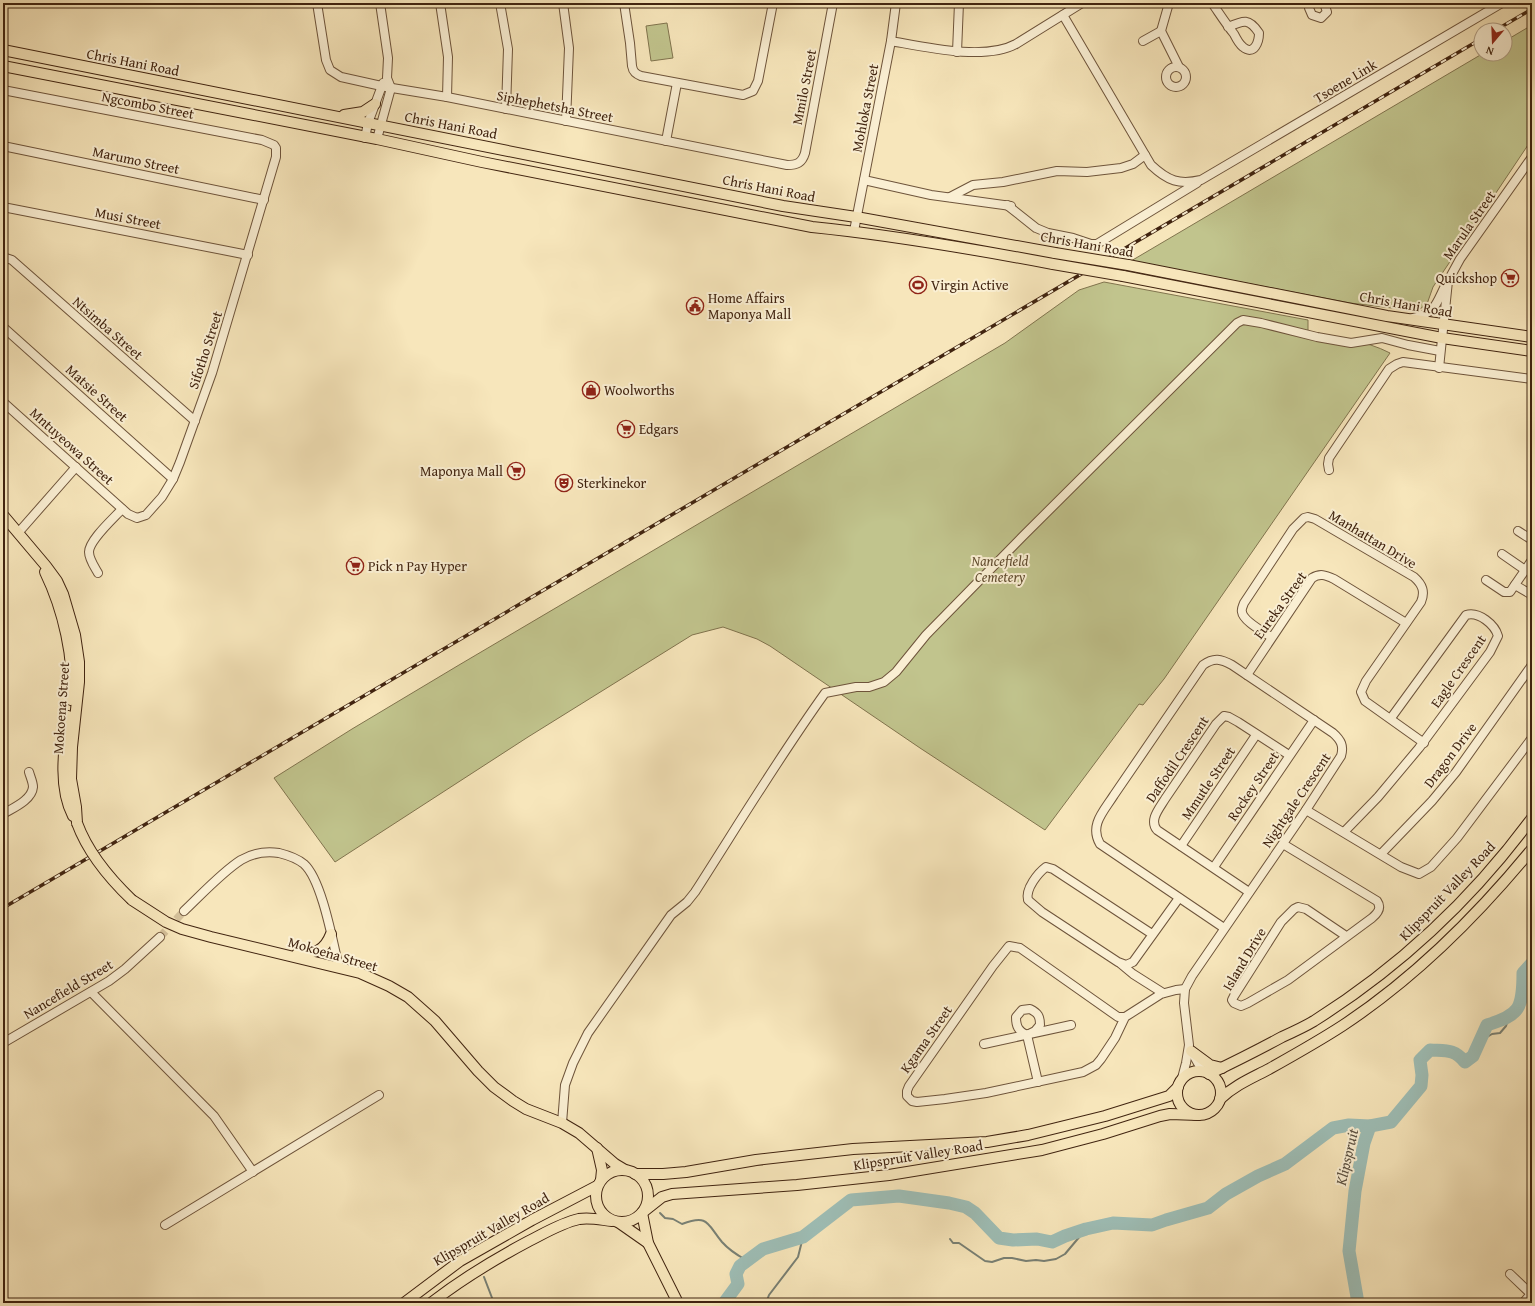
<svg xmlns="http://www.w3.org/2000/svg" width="1535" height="1306" viewBox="0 0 1535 1306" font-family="'Gentium Book Plus',serif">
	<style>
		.green { fill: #c1c48d; stroke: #81744e }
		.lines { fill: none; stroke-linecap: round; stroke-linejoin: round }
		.stream { stroke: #798074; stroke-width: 2 }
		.river { stroke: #9ebeb6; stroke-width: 13 }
		.minor-tunnel { stroke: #d3bf99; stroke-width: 8; stroke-dasharray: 8 4; stroke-linecap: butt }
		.minor-casing { stroke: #6e543b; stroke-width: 10 }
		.major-casing { stroke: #412410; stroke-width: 12 }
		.minor { stroke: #faefd3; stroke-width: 8 }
		.major { stroke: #f7e6bb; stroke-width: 10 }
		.rail-casing { stroke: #412410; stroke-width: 3.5 }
		.rail { stroke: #faefd3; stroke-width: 2; stroke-dasharray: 6; stroke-linecap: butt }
		.major-bridge-casing { stroke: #412410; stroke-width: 12; stroke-linecap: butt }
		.major-bridge { stroke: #f7e6bb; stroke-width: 10 }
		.labels { text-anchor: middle; stroke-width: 4; stroke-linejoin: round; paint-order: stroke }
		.street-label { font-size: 14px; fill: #412410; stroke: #faefd3 }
		.poi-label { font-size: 14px; fill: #412410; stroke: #faefd3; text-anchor: start }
		.park-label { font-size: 14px; font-style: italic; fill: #614c2f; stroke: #faefd3 }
		.water-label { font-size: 15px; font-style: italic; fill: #5d5242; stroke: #faefd3 }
	</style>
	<rect width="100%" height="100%" fill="#f7e6bb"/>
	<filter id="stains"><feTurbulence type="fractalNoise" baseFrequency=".005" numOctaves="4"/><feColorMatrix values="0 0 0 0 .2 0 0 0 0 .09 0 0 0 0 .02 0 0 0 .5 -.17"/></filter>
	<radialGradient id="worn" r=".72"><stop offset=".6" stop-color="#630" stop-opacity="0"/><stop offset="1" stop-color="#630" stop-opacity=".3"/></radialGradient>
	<g class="green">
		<path d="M 667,23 L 673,58 L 651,61 L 646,26 Z"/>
		<path d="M 1532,25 L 1532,139 L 1433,287 L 1427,304 L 1417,311 L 1350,303 L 1131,261 L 1482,54 L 1505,54 L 1505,41 Z"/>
		<path d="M 1104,282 L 1308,320 L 1308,331 C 1335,337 1365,340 1390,353 L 1164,679 L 1143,705 L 1139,704 L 1045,830 L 920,748 L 770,646 L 757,639 L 723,627 L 692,635 L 528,737 L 335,862 L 274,778 L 352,729 L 459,665 L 1005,343 L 1079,290 Z"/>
	</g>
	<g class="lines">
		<g class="stream">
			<path d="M 1479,1042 L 1492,1034 L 1500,1033 L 1506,1026 L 1509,1017"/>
			<path d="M 660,1213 L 665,1218 L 673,1219 L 682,1224 C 709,1214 707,1224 722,1242 C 729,1250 737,1255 746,1260"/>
			<path d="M 950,1239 L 953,1243 L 959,1243 L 985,1261 L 992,1262 L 1004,1258 L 1012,1258 L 1026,1261 L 1036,1260 L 1044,1261 L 1056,1259 L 1065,1254 L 1086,1229"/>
			<path d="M 484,1277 L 494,1303"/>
			<path d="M 724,1303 L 728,1290 L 737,1277"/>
			<path d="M 766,1303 L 769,1295 L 798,1257 L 803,1237"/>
		</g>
		<g class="river">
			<path d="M 724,1303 L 738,1284 L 736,1274 L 740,1266 L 763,1249 L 803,1237 L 851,1200 L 899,1196 L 949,1203 L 966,1207 L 975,1213 L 999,1238 L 1013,1240 L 1037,1239 L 1052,1242 L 1065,1236 L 1086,1229 L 1113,1223 L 1152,1225 L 1166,1220 L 1208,1208 L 1226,1194 L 1258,1176 L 1285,1164 L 1333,1128 L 1349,1125 L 1370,1126 L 1391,1122 L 1421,1086 L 1422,1075 L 1420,1060 L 1430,1050 C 1447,1051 1454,1049 1465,1062 L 1473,1056 L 1487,1025 C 1520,1015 1523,1008 1523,973 L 1532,963"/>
			<path d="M 1358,1303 L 1349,1251 L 1355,1191 L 1364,1143 L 1370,1126"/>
		</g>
		<path class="minor-tunnel" d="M 160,937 L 184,911"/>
		<defs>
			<g id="minor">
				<path d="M 317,3 L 326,60 L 330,70 L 341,77 L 386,87 L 447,97 L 787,165 C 797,165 802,163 805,153 L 833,3"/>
				<path d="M 440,3 L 448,57 L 447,97"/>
				<path d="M 500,3 L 508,49 L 506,109"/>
				<path d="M 563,3 L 569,48 L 566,121"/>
				<path d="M 624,3 L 630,43 L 632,66 C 633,72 636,74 641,76 L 743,95 L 753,91 L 758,81 L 773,3"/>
				<path d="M 1169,3 L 1161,31 L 1179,67"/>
				<path d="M 1212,3 C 1219,13 1226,24 1234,34 C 1236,38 1239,44 1243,47 C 1254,56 1259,42 1259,33 C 1249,18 1244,20 1228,27"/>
				<path d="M 1310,3 L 1309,8 L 1312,15 L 1321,18 L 1327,12 L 1325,6 L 1323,3"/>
				<path d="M 1063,15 L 1151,165 C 1168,181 1179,185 1201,180 L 1502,3"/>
				<path d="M 891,41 C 925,47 985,61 1016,44 L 1082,3"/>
				<path d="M 1143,41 L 1161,31"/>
				<path d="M 957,52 L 959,3"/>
				<circle cx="1176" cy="77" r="10"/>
				<path d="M 3,90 L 262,140 L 274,145 L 276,148 L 276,157 L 212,373 L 180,462 L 173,479 L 162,497 L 146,515 L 137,518 L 128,514 L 3,402"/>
				<path d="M 365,138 L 368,123 L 383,83"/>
				<path d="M 377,139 L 391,88 L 387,78 L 388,58 L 380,3"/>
				<path d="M 666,141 L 677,83"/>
				<path d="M 3,146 L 264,200"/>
				<path d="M 864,180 L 931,195 L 1011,206"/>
				<path d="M 950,197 L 973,185 L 1003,182 L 1057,171 L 1087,172 L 1121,168 L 1133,164 L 1145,155"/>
				<path d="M 1007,205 L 1036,228 L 1048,233 L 1073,238 L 1091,244 L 1097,244 L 1197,183"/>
				<path d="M 3,207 L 248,255"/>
				<path d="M 854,231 L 891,41 L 896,3"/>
				<path d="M 3,257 L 12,260 L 195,421"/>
				<path d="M 1413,318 C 1435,314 1436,304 1445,286"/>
				<path d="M 3,327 L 173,479"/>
				<path d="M 1439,368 L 1448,281 L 1460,259 L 1532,157"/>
				<path d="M 1329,470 L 1328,464 L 1329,458 L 1389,369 L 1397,364 L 1403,362 L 1532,379"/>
				<path d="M 1518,531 L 1532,540"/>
				<path d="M 18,533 L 76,467"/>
				<path d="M 1502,554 L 1525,570"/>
				<path d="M 98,573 C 94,566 89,559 89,552 C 89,540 114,518 122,509"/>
				<path d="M 1486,580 L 1504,592 L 1510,592 L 1532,560"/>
				<path d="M 1515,585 L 1532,595"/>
				<path d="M 1271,637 C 1264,632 1243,621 1242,612 C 1241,609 1243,606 1244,603 L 1293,529 L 1304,518 L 1308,517 L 1315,519 L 1414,577 C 1423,585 1425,592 1421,602 L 1366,681 L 1361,692 L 1365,701 L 1424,743"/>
				<path d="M 1247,675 L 1312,578 C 1320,573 1325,575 1334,579 L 1406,623"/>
				<path d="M 1306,810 L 1401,867 L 1419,874 L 1431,867 L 1457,838 L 1532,738"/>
				<path d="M 3,814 C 13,808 32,800 33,787 C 33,782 30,776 29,772"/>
				<path d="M 1344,832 L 1378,797 L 1419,748 L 1490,652 L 1498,636 C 1495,625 1479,611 1466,615 L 1391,718"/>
				<path d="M 1283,844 L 1377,901 C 1382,908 1378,913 1372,918 L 1288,980 L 1248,1003 L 1241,1006 L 1234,1003 L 1232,1000 L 1234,996 L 1281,922 L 1294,909 L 1298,907 L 1306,909 L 1346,936"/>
				<path d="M 1181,846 L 1256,735"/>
				<path d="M 1381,854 L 1432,801 L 1456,772 L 1532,665"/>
				<path d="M 1214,867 L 1314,720"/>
				<path d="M 1249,892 L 1157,830 C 1149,820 1159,809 1165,799 L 1216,724 L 1224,716 L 1229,717 L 1238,722 L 1289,755"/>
				<path d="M 184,911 C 200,896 222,872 241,860 C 253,853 265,851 279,853 C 287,855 298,859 304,864 C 322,880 333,943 339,968"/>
				<path d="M 1152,934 L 1053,869 L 1046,867 C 1038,873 1025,889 1028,900 L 1042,912 L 1118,962 L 1126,965 L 1133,962 L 1179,898"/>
				<path d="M 1121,964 L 1133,974 L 1163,993"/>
				<path d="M 91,992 L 214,1116 L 253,1172"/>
				<path d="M 1030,1009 C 1038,1013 1040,1016 1040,1025 L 1035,1031 L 1027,1035 C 1018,1031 1016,1026 1016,1017 L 1022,1010 Z"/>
				<path d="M 1125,1017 L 1118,1017 L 1020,948 L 1009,946 L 993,966 L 909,1086 L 907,1091 L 907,1096 L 912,1101 L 917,1102 L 945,1099 L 986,1093 L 1083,1072 L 1096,1065 L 1101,1059 L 1115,1038 L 1125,1017 L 1161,994 L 1176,990 L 1185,989"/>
				<path d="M 1027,1035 L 1038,1082"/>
				<path d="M 3,1043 L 109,981 L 125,969 L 160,937"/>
				<path d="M 984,1044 L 1071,1025"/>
				<path d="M 1191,1051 L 1203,1072"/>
				<path d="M 1181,1082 L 1186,1063 L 1189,1045 L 1184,1003 L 1185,989 L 1192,976 L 1306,810 L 1341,756 C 1344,746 1341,740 1333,733 L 1232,665 C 1221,659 1214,657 1203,665 L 1114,795 C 1104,811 1089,825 1100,844 L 1224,928"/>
				<path d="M 562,1123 L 565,1085 L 573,1063 L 588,1033 L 671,915 L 687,902 L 695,892 C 738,825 779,757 825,693 L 856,687 L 869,687 L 884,682 L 896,672 L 926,635 L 1023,536 L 1237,323 L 1243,320 L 1261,323 L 1317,337 L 1351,343 L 1382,338 L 1408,345 L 1440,351"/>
				<path d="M 165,1225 L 379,1095"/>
				<path d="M 1510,1274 L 1532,1295"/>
				<path d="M 1523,1303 L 1531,1294"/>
			</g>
			<g id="major">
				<path d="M 3,50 L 783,206 L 856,217 L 1055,253"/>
				<path d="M 3,66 L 377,139 L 482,162 L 812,227 C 892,235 973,249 1053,264"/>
				<path d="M 344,115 L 363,112 L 375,104"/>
				<path d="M 1128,265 L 1387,316 L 1532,337"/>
				<path d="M 1123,276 L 1442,338 L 1532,351"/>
				<path d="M 3,515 L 46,566 L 57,581 L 63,594 L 75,635 L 79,662 L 79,682 L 72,747 L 71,779 L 76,807 L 77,823"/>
				<path d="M 45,572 C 63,609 75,659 71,700"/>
				<path d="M 68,716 C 64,748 58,787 73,816"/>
				<path d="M 132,900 L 166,922 L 182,929 L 211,937 L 360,973 L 389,986 L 408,997 L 435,1021 L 478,1071 L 494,1087 L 513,1101 L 526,1109 L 562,1123 L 579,1133 L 615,1164 L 625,1170"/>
				<path d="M 297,954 C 315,953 324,952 331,934"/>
				<path d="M 1191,1051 L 1210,1065 L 1222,1068"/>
				<circle cx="1199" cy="1093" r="22"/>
				<path d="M 1209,1074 C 1234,1062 1258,1050 1282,1037 C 1293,1032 1304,1027 1314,1021 C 1398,968 1473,898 1532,818"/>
				<path d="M 1220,1099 C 1235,1085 1252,1078 1269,1069 C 1294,1055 1319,1041 1342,1026 C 1415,978 1477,916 1532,849"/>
				<path d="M 597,1148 L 602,1170 L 601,1180"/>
				<circle cx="622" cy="1196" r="26"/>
				<path d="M 635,1174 L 663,1174 L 686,1172 L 756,1160 L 853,1149 L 987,1142 L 1028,1135 L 1105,1116 L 1169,1096 L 1178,1087"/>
				<path d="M 643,1212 L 662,1197 L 672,1194 L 797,1185 L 889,1175 L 1042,1150 L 1103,1134 L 1160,1116 L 1170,1114 L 1198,1115"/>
				<path d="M 642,1213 L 648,1243 L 678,1303"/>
				<path d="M 618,1222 L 648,1243"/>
				<path d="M 404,1303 L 460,1261 L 532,1220 L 597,1186"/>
				<path d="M 431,1303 C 462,1279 495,1259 529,1241 C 545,1233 561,1223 579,1219 C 590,1217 602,1220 612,1221"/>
			</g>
		</defs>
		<use href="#minor" class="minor-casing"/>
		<use href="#major" class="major-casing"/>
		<use href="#minor" class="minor"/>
		<use href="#major" class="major"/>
		<defs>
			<g id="rail">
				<path d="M 1496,30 L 1532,9"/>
				<path d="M 3,908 L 1481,39"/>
			</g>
		</defs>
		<use href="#rail" class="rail-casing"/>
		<use href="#rail" class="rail"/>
		<defs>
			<g id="major-bridge">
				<path d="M 1055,253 L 1128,265"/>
				<path d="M 1053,264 L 1123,276"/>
				<path d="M 77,823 C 88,853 109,878 132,900"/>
			</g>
		</defs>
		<use href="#major-bridge" class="major-bridge-casing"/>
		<use href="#major-bridge" class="major-bridge"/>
	</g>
	<defs>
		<symbol id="supermarket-ring" viewBox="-11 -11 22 22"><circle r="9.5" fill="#faefd3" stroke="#8f2418" stroke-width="1.5"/><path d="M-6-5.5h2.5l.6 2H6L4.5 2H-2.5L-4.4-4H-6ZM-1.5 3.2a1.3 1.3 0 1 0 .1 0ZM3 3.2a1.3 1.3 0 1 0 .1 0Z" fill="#8f2418"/></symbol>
		<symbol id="stadium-ring" viewBox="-11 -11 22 22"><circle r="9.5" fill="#faefd3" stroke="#8f2418" stroke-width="1.5"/><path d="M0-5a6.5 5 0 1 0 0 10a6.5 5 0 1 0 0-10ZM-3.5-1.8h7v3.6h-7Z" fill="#8f2418"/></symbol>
		<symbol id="civic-ring" viewBox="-11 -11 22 22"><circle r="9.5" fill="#faefd3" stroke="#8f2418" stroke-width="1.5"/><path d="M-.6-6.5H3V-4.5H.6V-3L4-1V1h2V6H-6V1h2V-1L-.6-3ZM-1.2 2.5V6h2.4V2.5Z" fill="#8f2418"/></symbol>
		<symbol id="shop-ring" viewBox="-11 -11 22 22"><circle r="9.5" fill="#faefd3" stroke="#8f2418" stroke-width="1.5"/><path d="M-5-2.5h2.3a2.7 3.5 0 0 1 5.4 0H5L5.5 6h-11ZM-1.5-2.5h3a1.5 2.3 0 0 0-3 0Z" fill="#8f2418"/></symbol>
		<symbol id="theatre-ring" viewBox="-11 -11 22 22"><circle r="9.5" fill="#faefd3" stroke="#8f2418" stroke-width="1.5"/><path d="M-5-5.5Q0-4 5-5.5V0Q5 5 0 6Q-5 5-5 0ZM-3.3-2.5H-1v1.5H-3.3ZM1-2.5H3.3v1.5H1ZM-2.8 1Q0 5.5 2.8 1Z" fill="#8f2418"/></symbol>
	</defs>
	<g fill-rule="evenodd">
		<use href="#supermarket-ring" x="1500" y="268" width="20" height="20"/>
		<use href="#stadium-ring" x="908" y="275" width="20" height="20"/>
		<use href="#civic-ring" x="685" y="296" width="20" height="20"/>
		<use href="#shop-ring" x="581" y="380" width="20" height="20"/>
		<use href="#supermarket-ring" x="616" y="419" width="20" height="20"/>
		<use href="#supermarket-ring" x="506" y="461" width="20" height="20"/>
		<use href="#theatre-ring" x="554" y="473" width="20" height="20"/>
		<use href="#supermarket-ring" x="345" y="556" width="20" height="20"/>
	</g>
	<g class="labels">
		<g class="street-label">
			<text transform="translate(133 62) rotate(11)" y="5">Chris Hani Road</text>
			<text transform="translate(1345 81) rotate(-31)" y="5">Tsoene Link</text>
			<text transform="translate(804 87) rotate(-79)" y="5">Mmilo Street</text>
			<text transform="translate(148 105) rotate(11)" y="5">Ngcombo Street</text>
			<text transform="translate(555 106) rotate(11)" y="5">Siphephetsha Street</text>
			<text transform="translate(865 108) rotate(-79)" y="5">Mohloka Street</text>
			<text transform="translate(451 125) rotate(11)" y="5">Chris Hani Road</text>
			<text transform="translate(136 160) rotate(12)" y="5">Marumo Street</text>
			<text transform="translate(769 188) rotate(11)" y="5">Chris Hani Road</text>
			<text transform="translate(128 218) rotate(11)" y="5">Musi Street</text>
			<text transform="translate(1469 225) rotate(-55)" y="5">Marula Street</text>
			<text transform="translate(1087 244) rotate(10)" y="5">Chris Hani Road</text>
			<text transform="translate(1406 304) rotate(10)" y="5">Chris Hani Road</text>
			<text transform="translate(108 328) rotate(41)" y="5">Ntsimba Street</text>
			<text transform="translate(205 350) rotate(-72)" y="5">Sifotho Street</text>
			<text transform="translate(97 393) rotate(42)" y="5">Matsie Street</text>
			<text transform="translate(72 446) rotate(42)" y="5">Mntuyeowa Street</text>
			<text transform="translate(1373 539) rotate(31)" y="5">Manhattan Drive</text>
			<text transform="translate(1280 605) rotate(-54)" y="5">Eureka Street</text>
			<text transform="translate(1458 671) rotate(-55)" y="5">Eagle Crescent</text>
			<text transform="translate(61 708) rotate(-86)" y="5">Mokoena Street</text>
			<text transform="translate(1450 755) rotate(-53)" y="5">Dragon Drive</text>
			<text transform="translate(1177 759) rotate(-56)" y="5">Daffodil Crescent</text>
			<text transform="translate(1208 783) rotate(-56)" y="5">Mmutle Street</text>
			<text transform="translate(1253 786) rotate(-56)" y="5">Rockey Street</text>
			<text transform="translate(1296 800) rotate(-56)" y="5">Nightgale Crescent</text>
			<text transform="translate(1447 891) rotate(-46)" y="5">Klipspruit Valley Road</text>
			<text transform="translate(333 954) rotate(16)" y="5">Mokoena Street</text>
			<text transform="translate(1244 959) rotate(-59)" y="5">Island Drive</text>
			<text transform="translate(68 989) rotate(-31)" y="5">Nancefield Street</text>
			<text transform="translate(926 1039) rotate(-55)" y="5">Kgama Street</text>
			<text transform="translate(918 1155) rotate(-9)" y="5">Klipspruit Valley Road</text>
			<text transform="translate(491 1229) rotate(-30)" y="5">Klipspruit Valley Road</text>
		</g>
		<g class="poi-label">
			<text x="1497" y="283" text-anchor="end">Quickshop</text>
			<text x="931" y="290">Virgin Active</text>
			<text x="708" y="303">Home Affairs<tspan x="708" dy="16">Maponya Mall</tspan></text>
			<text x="604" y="395">Woolworths</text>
			<text x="639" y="434">Edgars</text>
			<text x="503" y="476" text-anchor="end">Maponya Mall</text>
			<text x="577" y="488">Sterkinekor</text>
			<text x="368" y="571">Pick n Pay Hyper</text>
		</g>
		<g class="park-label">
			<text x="1000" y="566">Nancefield<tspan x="1000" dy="16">Cemetery</tspan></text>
		</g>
		<g class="water-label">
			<text transform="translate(1347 1157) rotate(-77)" y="5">Klipspruit</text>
		</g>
	</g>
	<rect width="1535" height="1306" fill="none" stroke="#f7e6bb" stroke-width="16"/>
	<rect x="4" y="4" width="1527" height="1298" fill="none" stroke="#412410" stroke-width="2"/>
	<rect x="8" y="8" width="1519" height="1290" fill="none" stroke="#412410"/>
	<g transform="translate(1493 42) rotate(199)"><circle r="19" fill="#faefd3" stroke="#b09e85"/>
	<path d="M0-3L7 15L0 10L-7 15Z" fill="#8f2418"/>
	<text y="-6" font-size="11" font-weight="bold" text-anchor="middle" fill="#412410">N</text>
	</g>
	<rect width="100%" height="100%" filter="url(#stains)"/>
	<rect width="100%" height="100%" fill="url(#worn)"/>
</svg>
